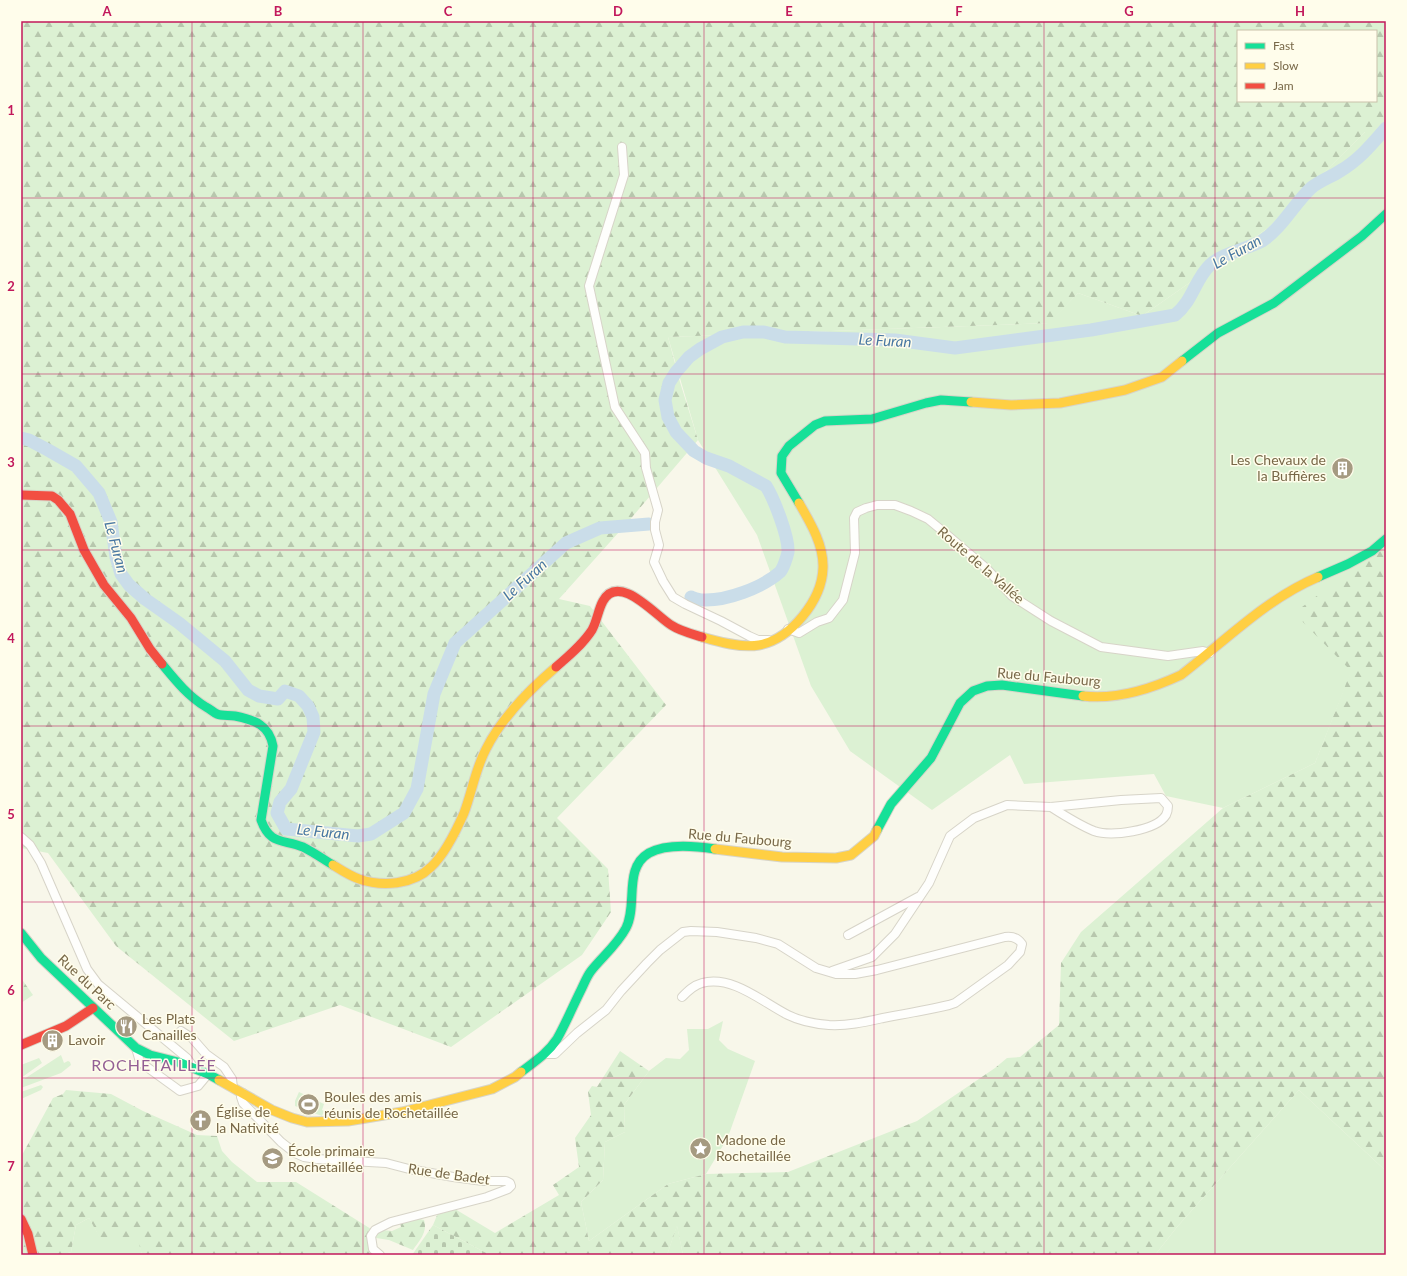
<svg xmlns="http://www.w3.org/2000/svg" width="1407" height="1276" viewBox="0 0 1407 1276" font-family="Lato,sans-serif">
	<style>
		.grass { fill: #dcf1d3 }
		.forest { fill: url(#forest-firs); fill-rule: evenodd }
		.cemetery { fill: url(#cemetery-stones) }
		.lines { fill: none; stroke-linecap: round; stroke-linejoin: round }
		.river { stroke: #cadde9; stroke-width: 13 }
		.street-casing { stroke: #d7d4c8; stroke-width: 10 }
		.fast-casing { stroke: #d7d4c8; stroke-width: 11 }
		.slow-casing { stroke: #d7d4c8; stroke-width: 11 }
		.jam-casing { stroke: #d7d4c8; stroke-width: 11 }
		.street { stroke: #fefefc; stroke-width: 8 }
		.fast { stroke: #16e098; stroke-width: 9 }
		.slow { stroke: #ffcf43; stroke-width: 9 }
		.jam { stroke: #f24e42; stroke-width: 9 }
		.grid { fill: none; stroke: #c2185b; stroke-width: 1; stroke-opacity: 0.55 }
		.labels { text-anchor: middle; stroke-width: 3; stroke-linejoin: round; paint-order: stroke }
		.poi-label { font-size: 14px; fill: #786848; stroke: #fffdeb; text-anchor: start }
		.street-label { font-size: 14px; fill: #786848; stroke: #fffdeb }
		.water-label { font-size: 15px; font-style: italic; fill: #4877a2; stroke: #fffdeb }
		.quarter-label { font-size: 16px; letter-spacing: 1px; fill: #935f95; stroke: #fffdeb }
		.neatline { fill: none; stroke: #c2185b; stroke-width: 1.5 }
		.grid-label { font-size: 13px; text-anchor: middle; font-weight: bold; fill: #c2185b }
	</style>
	<defs>
		<pattern id="forest-firs" width="22" height="20" patternUnits="userSpaceOnUse"><rect width="22" height="20" fill="#dcf1d3"/><path d="M5 1l3.5 6h-7zM16 11l3.5 6h-7z" fill="#b7c7ad"/></pattern>
		<pattern id="cemetery-stones" width="16" height="16" patternUnits="userSpaceOnUse"><rect width="16" height="16" fill="#dcf1d3"/><path d="M2 7V4a2 2 0 0 1 4 0v3zM10 15v-3a2 2 0 0 1 4 0v3z" fill="#b7c7ad"/></pattern>
	</defs>
	<rect width="100%" height="100%" fill="#f8f7ea"/>
	<g class="grass">
		<path d="M 1386,128 L 1386,544 L 1352,670 L 1315,763 L 1223,808 L 1166,796 L 1154,774 L 1024,784 L 1010,755 L 932,810 L 850,751 L 811,686 L 757,535 L 698,440 L 668,337 L 1049,323 L 1078,293 L 1142,316 L 1268,228 L 1365,132 L 1380,132 Z"/>
		<path d="M 723,1021 L 719,1040 L 728,1049 L 755,1061 L 728,1137 L 706,1174 L 668,1184 L 589,1241 L 581,1202 L 603,1180 L 605,1142 L 625,1132 L 624,1105 L 649,1071 L 666,1058 L 680,1059 L 689,1050 L 687,1029 L 708,1029 Z"/>
		<path d="M 61,1055 L 64,1063 L 68,1061 L 70,1062 L 71,1065 L 61,1073 L 21,1088 L 21,1081 Z"/>
		<path d="M 39,1058 L 42,1063 L 21,1078 L 21,1065 Z"/>
		<path d="M 41,1085 L 43,1087 L 41,1090 L 21,1099 L 21,1092 Z"/>
		<path d="M 1299,1090 L 1386,1171 L 1386,1255 L 1155,1255 L 1177,1227 Z"/>
		<path d="M 299,1092 L 324,1104 L 322,1110 L 324,1111 L 322,1116 L 295,1106 L 295,1101 Z"/>
		<path d="M 89,1218 L 101,1239 L 139,1240 L 142,1255 L 62,1255 L 71,1252 L 76,1225 Z"/>
		<path d="M 677,1225 L 683,1255 L 667,1255 Z"/>
	</g>
	<g class="forest">
		<path d="M 21,21 L 1386,21 L 1386,128 L 1380,132 L 1365,132 L 1268,228 L 1142,316 L 1078,293 L 1050,323 L 668,337 L 680,382 L 698,440 L 627,523 L 559,599 L 590,606 L 666,705 L 557,818 L 608,869 L 611,912 L 582,955 L 451,1047 L 340,1005 L 234,1041 L 116,946 L 48,853 L 21,848 ZM 1238,31 L 1376,31 L 1376,101 L 1238,101 Z"/>
		<path d="M 1386,544 L 1386,1171 L 1299,1090 L 1177,1227 L 1155,1255 L 683,1255 L 677,1226 L 667,1255 L 490,1255 L 433,1225 L 438,1213 L 455,1209 L 495,1233 L 559,1195 L 553,1185 L 579,1167 L 575,1138 L 591,1115 L 588,1092 L 592,1086 L 597,1087 L 620,1051 L 649,1071 L 624,1105 L 625,1132 L 605,1142 L 603,1180 L 581,1202 L 589,1241 L 668,1184 L 706,1174 L 788,1172 L 917,1121 L 995,1068 L 1007,1058 L 1020,1057 L 1059,1025 L 1061,963 L 1081,932 L 1223,808 L 1315,763 L 1351,671 L 1294,613 Z"/>
		<path d="M 21,978 L 33,995 L 21,1003 Z"/>
		<path d="M 66,1090 L 111,1094 L 143,1111 L 197,1135 L 217,1136 L 222,1151 L 232,1162 L 257,1182 L 296,1182 L 371,1229 C 367,1240 368,1246 375,1255 L 142,1255 L 138,1240 L 101,1240 L 89,1218 L 76,1225 L 71,1252 L 62,1255 L 21,1255 L 21,1157 L 53,1098 L 63,1094 Z"/>
		<path d="M 416,1218 L 424,1220 C 428,1232 419,1241 413,1250 L 389,1240 L 376,1238 L 377,1232 L 382,1230 L 392,1231 L 401,1227 L 400,1222 Z"/>
	</g>
	<path class="cemetery" d="M 433,1225 L 490,1255 L 412,1255 Z"/>
	<g class="lines">
		<g class="river">
			<path d="M 21,438 L 29,440 L 48,450 L 76,466 L 99,493 L 111,522 L 116,557 L 121,574 L 129,585 L 145,599 L 179,623 L 225,661 L 248,690 L 259,696 L 278,699 L 285,691 L 299,696 L 308,706 L 313,717 L 314,732 L 291,789 L 280,802 L 277,813 L 286,829 L 358,836 L 371,834 L 404,813 L 417,789 L 434,694 L 455,643 L 566,543 L 600,528 L 649,524"/>
			<path d="M 691,597 C 694,598 699,600 703,600 C 726,601 762,588 780,572 C 783,569 787,557 788,552 C 789,537 774,499 766,486 L 729,466 L 706,458 L 694,451 L 676,432 L 668,417 L 665,400 L 669,383 L 676,372 L 689,357 L 700,349 L 722,337 L 743,332 L 764,332 L 785,337 L 895,340 L 955,348 L 1091,330 L 1175,315 C 1193,301 1195,279 1210,265 C 1224,252 1245,250 1262,241 C 1282,228 1294,204 1311,188 C 1319,181 1331,177 1340,171 C 1359,160 1372,144 1386,128"/>
		</g>
		<defs>
			<g id="street">
				<path d="M 622,147 L 624,175 L 589,286 L 615,407 L 645,453 L 646,468 L 658,510 L 655,522 L 655,530 L 659,545 L 654,562 L 663,581 L 673,597 L 685,604 L 721,621 L 749,636 L 758,640 L 768,640"/>
				<path d="M 788,629 L 799,633 L 817,622 L 829,618 L 843,600 L 855,553 L 854,518 L 857,512 L 866,508 L 877,505 L 895,505 L 911,511 L 928,519 L 945,533 L 986,568 L 1012,596 L 1051,621 L 1101,647 L 1168,656 L 1203,651 L 1210,653"/>
				<path d="M 21,837 L 30,845 L 41,863 L 87,969 L 98,984 L 187,1058 L 194,1068"/>
				<path d="M 848,935 L 918,897"/>
				<path d="M 832,971 L 872,957 L 895,934 L 929,883 L 950,836 L 974,818 L 1007,805 L 1051,807 L 1121,800 L 1161,798 L 1168,806 C 1168,808 1167,813 1166,815 C 1156,831 1111,837 1094,831 C 1079,825 1065,816 1051,807"/>
				<path d="M 181,1031 L 192,1038 L 206,1054 L 224,1067 L 232,1079 L 233,1088"/>
				<path d="M 136,1048 L 140,1062 L 180,1091 L 198,1086 L 208,1074"/>
				<path d="M 544,1054 L 555,1054 L 577,1033 L 606,1010 L 621,991 L 647,963 L 660,950 L 683,932 L 691,931 L 717,932 L 756,938 L 778,944 L 816,968 L 836,974 L 855,974 L 877,970 L 1005,937 C 1012,936 1018,938 1022,944 L 1020,952 L 1008,965 L 955,1003 L 949,1005 C 927,1010 905,1014 883,1018 C 865,1022 848,1026 829,1025 C 816,1024 800,1021 788,1015 C 762,1002 733,975 702,983 C 694,985 688,991 682,997"/>
				<path d="M 243,1093 L 241,1097 L 243,1103 L 281,1142 L 295,1153 L 304,1157 L 317,1159 L 386,1163 L 409,1169 L 453,1177 L 483,1181 L 506,1181 L 510,1183 L 511,1186 L 508,1189 L 487,1197 L 391,1222 L 375,1230 L 371,1236 L 373,1249 L 380,1255"/>
			</g>
			<g id="fast">
				<path d="M 1182,361 L 1218,333 L 1274,303 L 1362,236 L 1386,214"/>
				<path d="M 799,503 L 781,473 L 782,456 L 789,446 L 815,425 L 825,421 L 872,419 L 926,403 L 941,400 L 971,402"/>
				<path d="M 1318,577 L 1348,564 L 1372,551 L 1386,539"/>
				<path d="M 162,664 C 176,681 188,696 206,707 C 210,709 213,712 217,714 C 222,716 229,715 235,716 C 255,720 269,725 273,746 L 261,820 C 270,845 282,839 303,847 C 313,852 323,859 333,865"/>
				<path d="M 877,830 L 891,804 L 931,758 L 960,703 L 973,691 L 987,686 L 1002,685 L 1083,696"/>
				<path d="M 21,933 L 41,958 L 136,1048 L 150,1055 L 178,1062 L 208,1074 L 219,1080"/>
				<path d="M 521,1072 C 534,1062 548,1053 557,1039 C 566,1023 573,1006 581,990 C 584,984 587,976 591,971 C 602,957 617,945 626,928 C 638,905 623,868 649,853 C 667,843 696,846 715,849"/>
			</g>
			<g id="slow">
				<path d="M 971,402 L 1011,405 L 1060,403 L 1125,390 L 1162,377 L 1182,361"/>
				<path d="M 702,637 C 719,642 741,648 759,645 C 791,639 822,600 823,568 C 824,545 810,522 799,503"/>
				<path d="M 1083,696 C 1116,700 1151,689 1181,675 C 1225,641 1266,599 1318,577"/>
				<path d="M 715,849 L 782,857 L 836,858 L 851,855 L 874,836 L 877,830"/>
				<path d="M 333,865 C 341,870 350,876 359,879 C 382,887 413,885 431,867 C 444,855 457,829 464,813 C 472,792 475,770 486,749 C 502,717 529,690 556,667"/>
				<path d="M 219,1080 L 272,1110 L 292,1118 L 307,1122 L 348,1121 L 402,1112 L 492,1089 L 515,1077 L 521,1072"/>
			</g>
			<g id="jam">
				<path d="M 21,495 L 52,496 L 58,500 L 70,514 L 84,550 L 104,585 L 131,618 L 150,649 L 162,664"/>
				<path d="M 556,667 C 569,656 583,644 592,630 C 597,621 598,610 603,601 C 619,572 656,616 671,625 C 680,631 692,634 702,637"/>
				<path d="M 21,1045 L 66,1026 L 93,1008"/>
				<path d="M 21,1219 L 28,1234 L 33,1255"/>
			</g>
		</defs>
		<use href="#street" class="street-casing"/>
		<use href="#fast" class="fast-casing"/>
		<use href="#slow" class="slow-casing"/>
		<use href="#jam" class="jam-casing"/>
		<use href="#street" class="street"/>
		<use href="#fast" class="fast"/>
		<use href="#slow" class="slow"/>
		<use href="#jam" class="jam"/>
	</g>
	<path class="grid" d="M 192,21 L 192,1255M 363,21 L 363,1255M 533,21 L 533,1255M 704,21 L 704,1255M 874,21 L 874,1255M 1044,21 L 1044,1255M 1215,21 L 1215,1255M 21,198 L 1386,198M 21,374 L 1386,374M 21,550 L 1386,550M 21,726 L 1386,726M 21,902 L 1386,902M 21,1078 L 1386,1078"/>
	<defs>
		<symbol id="building-disc" viewBox="-11 -11 22 22"><circle r="9.5" fill="#a59a81" stroke="#fffdeb"/><path d="M-4-6H4V6H1V3H-1V6H-4ZM-2.5-4.3h1.7v1.8h-1.7ZM.8-4.3h1.7v1.8H.8ZM-2.5-1h1.7V.8h-1.7ZM.8-1h1.7V.8H.8Z" fill="#fff"/></symbol>
		<symbol id="restaurant-disc" viewBox="-11 -11 22 22"><circle r="9.5" fill="#a59a81" stroke="#fffdeb"/><path d="M-5-6h1v4h1v-4h1v4h1v-4h1v5L-1.5 .5V6h-2V.5L-5-1ZM5-6V6H3V1.5H1.5Q1.5-4 5-6Z" fill="#fff"/></symbol>
		<symbol id="stadium-disc" viewBox="-11 -11 22 22"><circle r="9.5" fill="#a59a81" stroke="#fffdeb"/><path d="M0-5a6.5 5 0 1 0 0 10a6.5 5 0 1 0 0-10ZM-3.5-1.8h7v3.6h-7Z" fill="#fff"/></symbol>
		<symbol id="church-disc" viewBox="-11 -11 22 22"><circle r="9.5" fill="#a59a81" stroke="#fffdeb"/><path d="M-1.2-6h2.4v3.5h3.3v2.4h-3.3V6h-2.4V-.1h-3.3v-2.4h3.3Z" fill="#fff"/></symbol>
		<symbol id="sight-disc" viewBox="-11 -11 22 22"><circle r="9.5" fill="#a59a81" stroke="#fffdeb"/><path d="M0-6L1.8-2.2L6-1.7L2.9 1.2L3.7 5.4L0 3.3L-3.7 5.4L-2.9 1.2L-6-1.7L-1.8-2.2Z" fill="#fff"/></symbol>
		<symbol id="school-disc" viewBox="-11 -11 22 22"><circle r="9.5" fill="#a59a81" stroke="#fffdeb"/><path d="M0-5L7-2L0 1L-7-2ZM-4 1L0 2.5L4 1V4Q0 6-4 4Z" fill="#fff"/></symbol>
	</defs>
	<g fill-rule="evenodd">
		<use href="#building-disc" x="1330" y="456" width="25" height="25"/>
		<use href="#restaurant-disc" x="114" y="1014" width="25" height="25"/>
		<use href="#building-disc" x="40" y="1028" width="25" height="25"/>
		<use href="#stadium-disc" x="296" y="1092" width="25" height="25"/>
		<use href="#church-disc" x="188" y="1108" width="25" height="25"/>
		<use href="#sight-disc" x="688" y="1136" width="25" height="25"/>
		<use href="#school-disc" x="260" y="1146" width="25" height="25"/>
	</g>
	<g class="labels">
		<g class="poi-label">
			<text x="1326" y="465" text-anchor="end">Les Chevaux de<tspan x="1326" dy="16">la Buffières</tspan></text>
			<text x="142" y="1024">Les Plats<tspan x="142" dy="16">Canailles</tspan></text>
			<text x="68" y="1045">Lavoir</text>
			<text x="324" y="1102">Boules des amis<tspan x="324" dy="16">réunis de Rochetaillée</tspan></text>
			<text x="216" y="1117">Église de<tspan x="216" dy="16">la Nativité</tspan></text>
			<text x="716" y="1145">Madone de<tspan x="716" dy="16">Rochetaillée</tspan></text>
			<text x="288" y="1156">École primaire<tspan x="288" dy="16">Rochetaillée</tspan></text>
		</g>
		<g class="street-label">
			<text transform="translate(981 565) rotate(41)" y="5">Route de la Vallée</text>
			<text transform="translate(1049 677) rotate(5)" y="5">Rue du Faubourg</text>
			<text transform="translate(740 838) rotate(5)" y="5">Rue du Faubourg</text>
			<text transform="translate(87 982) rotate(43)" y="5">Rue du Parc</text>
			<text transform="translate(449 1174) rotate(8)" y="5">Rue de Badet</text>
		</g>
		<g class="water-label">
			<text transform="translate(1237 252) rotate(-29)" y="5">Le Furan</text>
			<text transform="translate(885 341) rotate(3)" y="5">Le Furan</text>
			<text transform="translate(116 547) rotate(75)" y="5">Le Furan</text>
			<text transform="translate(525 580) rotate(-42)" y="5">Le Furan</text>
			<text transform="translate(323 832) rotate(6)" y="5">Le Furan</text>
		</g>
		<g class="quarter-label">
			<text x="154" y="1071">ROCHETAILLÉE</text>
		</g>
	</g>
	<rect width="1407" height="1276" fill="none" stroke="#fffdeb" stroke-width="44"/>
	<rect x="1237" y="30" width="140" height="72" fill="#fffdeb" stroke="#c9c1aa"/>
	<rect x="1245" y="43" width="20" height="6" fill="#16e098" stroke="#c9c1aa"/>
	<text x="1273" y="50" font-size="12" fill="#786848">Fast</text>
	<rect x="1245" y="63" width="20" height="6" fill="#ffcf43" stroke="#c9c1aa"/>
	<text x="1273" y="70" font-size="12" fill="#786848">Slow</text>
	<rect x="1245" y="83" width="20" height="6" fill="#f24e42" stroke="#c9c1aa"/>
	<text x="1273" y="90" font-size="12" fill="#786848">Jam</text>
	<rect x="22" y="22" width="1363" height="1232" class="neatline"/>
	<g class="grid-label">
		<text x="107" y="16">A</text>
		<text x="278" y="16">B</text>
		<text x="448" y="16">C</text>
		<text x="618" y="16">D</text>
		<text x="789" y="16">E</text>
		<text x="959" y="16">F</text>
		<text x="1129" y="16">G</text>
		<text x="1300" y="16">H</text>
		<text x="11" y="115">1</text>
		<text x="11" y="291">2</text>
		<text x="11" y="467">3</text>
		<text x="11" y="643">4</text>
		<text x="11" y="819">5</text>
		<text x="11" y="995">6</text>
		<text x="11" y="1171">7</text>
	</g>
</svg>
